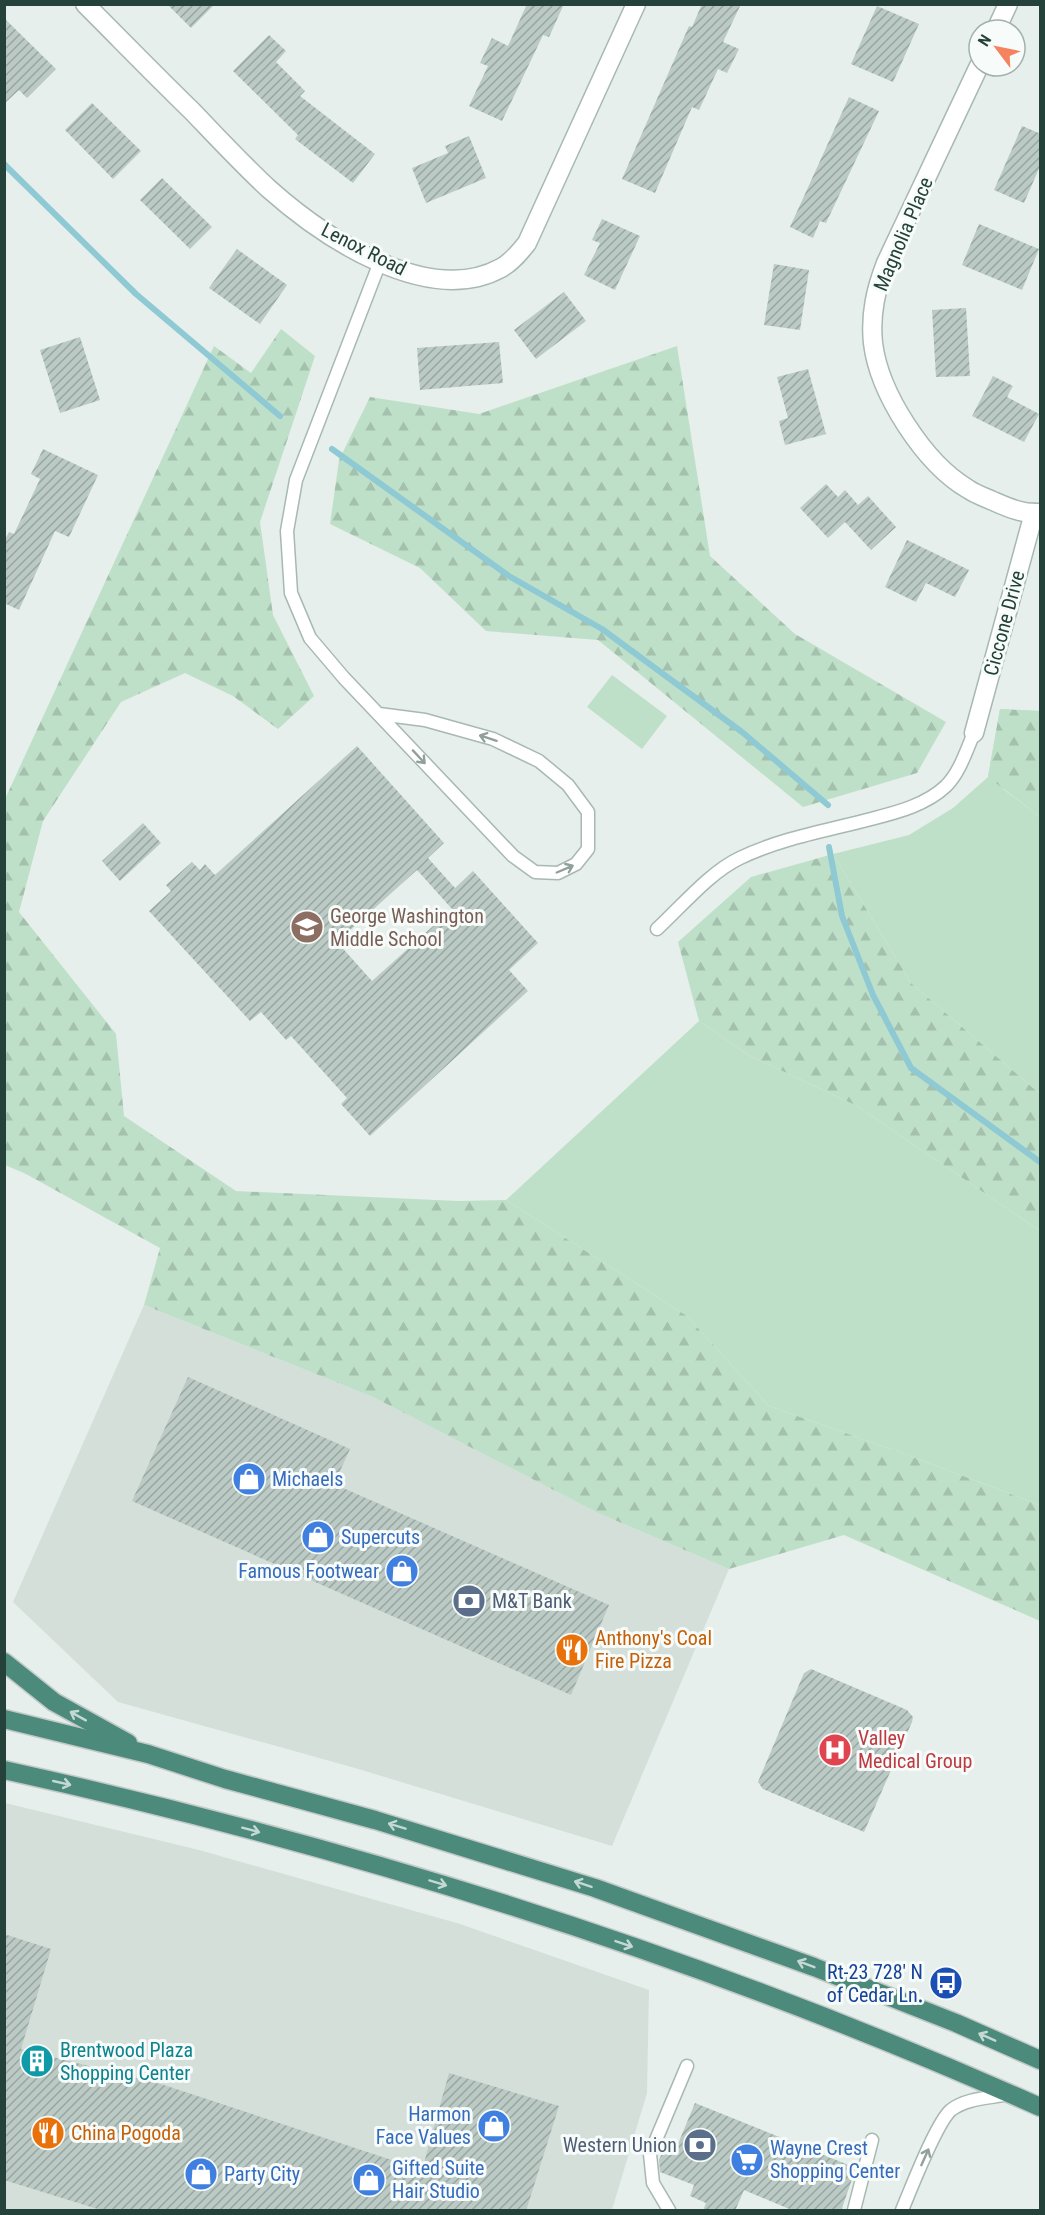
<svg xmlns="http://www.w3.org/2000/svg" width="1045" height="2215" viewBox="0 0 1045 2215" font-family="'Roboto Condensed',sans-serif">
	<style>
		.built { fill: #d4dfda }
		.green { fill: #bfe0c8 }
		.forest { fill: url(#forest-firs) }
		.lines { fill: none; stroke-linecap: round; stroke-linejoin: round }
		.stream { stroke: #8ec9d4; stroke-width: 6 }
		.building { fill: url(#building-hatch); fill-rule: evenodd }
		.service-casing { stroke: #a8b8b2; stroke-width: 15 }
		.minor-casing { stroke: #a8b8b2; stroke-width: 21 }
		.trunk-casing { stroke: #c2cac8; stroke-width: 21 }
		.service { stroke: #fff; stroke-width: 12 }
		.minor { stroke: #fff; stroke-width: 18 }
		.trunk { stroke: #4c8a7c; stroke-width: 18 }
		.oneway { stroke: #92a09c }
		.oneway2 { stroke: #c4d9d4 }
		.labels { text-anchor: middle; stroke-width: 6; stroke-linejoin: round; paint-order: stroke }
		.street-label { font-size: 20px; fill: #24423a; stroke: #f7fbf9 }
		.education-label { font-size: 20px; fill: #785e54; stroke: #f7fbf9; text-anchor: start }
		.shop-label { font-size: 20px; fill: #366cbe; stroke: #f7fbf9; text-anchor: start }
		.service-label { font-size: 20px; fill: #4e5e75; stroke: #f7fbf9; text-anchor: start }
		.food-label { font-size: 20px; fill: #c56008; stroke: #f7fbf9; text-anchor: start }
		.health-label { font-size: 20px; fill: #be3a42; stroke: #f7fbf9; text-anchor: start }
		.transit-label { font-size: 20px; fill: #164399; stroke: #f7fbf9; text-anchor: end }
		.culture-label { font-size: 20px; fill: #0d838f; stroke: #f7fbf9; text-anchor: start }
	</style>
	<defs>
		<pattern id="forest-firs" width="22" height="20" patternUnits="userSpaceOnUse" patternTransform="scale(1.5)"><rect width="22" height="20" fill="#bfe0c8"/><path d="M5 1l3.5 6h-7zM16 11l3.5 6h-7z" fill="#a4c1ad"/></pattern>
		<pattern id="building-hatch" width="6" height="6" patternUnits="userSpaceOnUse" patternTransform="scale(1.5)"><rect width="6" height="6" fill="#bbcac4"/><path d="M-1 1l2-2M0 6l6-6M5 7l2-2" fill="none" stroke="#98a6a0"/></pattern>
	</defs>
	<rect width="100%" height="100%" fill="#e6efeb"/>
	<g class="built">
		<path d="M 144,1305 L 373,1397 L 598,1513 L 729,1569 L 612,1846 L 355,1768 L 118,1702 L 13,1602 Z"/>
		<path d="M 5,1803 L 199,1850 L 460,1924 L 649,1990 L 647,2093 L 612,2210 L 5,2210 Z"/>
	</g>
	<g class="green">
		<path d="M 612,675 L 667,716 L 642,749 L 587,707 Z"/>
		<path d="M 1000,709 L 1040,711 L 1003,789 L 1040,817 L 1040,1094 L 911,983 L 833,854 L 909,835 L 953,808 L 988,777 Z"/>
		<path d="M 699,1021 L 750,1056 L 857,1106 L 1040,1231 L 1040,1505 L 902,1453 L 769,1406 L 687,1316 L 506,1200 Z"/>
	</g>
	<g class="forest">
		<path d="M 281,329 L 315,356 L 260,522 L 273,615 L 314,696 L 278,729 L 233,696 L 185,673 L 121,702 L 43,821 L 19,912 L 116,1034 L 124,1116 L 236,1191 L 458,1201 L 506,1200 L 687,1316 L 769,1406 L 902,1453 L 1040,1505 L 1040,1621 L 844,1535 L 729,1569 L 598,1513 L 373,1397 L 144,1305 L 160,1248 L 26,1174 L 5,1165 L 5,799 L 214,346 L 251,373 Z"/>
		<path d="M 677,346 L 710,556 L 795,634 L 946,722 L 917,773 L 803,807 L 598,640 L 486,631 L 420,568 L 330,524 L 339,460 L 370,397 L 479,414 Z"/>
		<path d="M 1000,709 L 1040,711 L 1040,817 L 988,777 Z"/>
		<path d="M 833,854 L 911,983 L 1040,1094 L 1040,1231 L 857,1106 L 750,1056 L 699,1021 L 678,942 L 751,877 Z"/>
	</g>
	<g class="lines">
		<g class="stream">
			<path d="M 4,164 L 136,294 L 280,416"/>
			<path d="M 332,449 L 509,576 L 602,629 L 742,732 L 828,805"/>
			<path d="M 829,847 L 842,916 L 873,995 L 911,1068 L 1040,1162"/>
		</g>
	</g>
	<g class="building">
		<path d="M 167,4 L 215,4 L 191,28 Z"/>
		<path d="M 527,4 L 564,4 L 549,37 L 543,35 L 502,121 L 469,106 L 488,66 L 480,63 L 492,38 L 508,46 Z"/>
		<path d="M 702,4 L 741,4 L 723,42 L 739,49 L 727,73 L 718,69 L 699,110 L 692,107 L 655,193 L 622,179 L 689,26 L 692,27 Z"/>
		<path d="M 877,6 L 919,24 L 893,82 L 851,64 Z"/>
		<path d="M 4,18 L 56,69 L 27,98 L 19,90 L 4,104 Z"/>
		<path d="M 269,35 L 286,51 L 276,62 L 305,91 L 300,96 L 375,154 L 353,183 L 295,139 L 298,135 L 233,71 Z"/>
		<path d="M 849,97 L 879,111 L 826,223 L 820,221 L 813,238 L 790,227 Z"/>
		<path d="M 92,103 L 141,151 L 113,179 L 65,130 Z"/>
		<path d="M 1022,126 L 1041,134 L 1041,164 L 1024,203 L 994,190 Z"/>
		<path d="M 469,136 L 486,178 L 426,203 L 412,168 L 448,153 L 445,146 Z"/>
		<path d="M 162,178 L 212,227 L 190,249 L 140,200 Z"/>
		<path d="M 602,219 L 640,236 L 615,290 L 584,275 L 600,243 L 592,240 Z"/>
		<path d="M 979,224 L 1039,249 L 1022,290 L 962,265 Z"/>
		<path d="M 237,249 L 287,285 L 260,324 L 209,288 Z"/>
		<path d="M 774,264 L 809,270 L 800,330 L 764,325 Z"/>
		<path d="M 564,292 L 586,321 L 536,359 L 514,330 Z"/>
		<path d="M 966,308 L 970,376 L 936,377 L 932,310 Z"/>
		<path d="M 80,337 L 100,400 L 60,413 L 40,350 Z"/>
		<path d="M 499,342 L 503,383 L 420,390 L 417,348 Z"/>
		<path d="M 808,369 L 826,434 L 785,445 L 779,421 L 788,418 L 777,377 Z"/>
		<path d="M 993,376 L 1013,386 L 1007,397 L 1039,414 L 1024,442 L 972,416 Z"/>
		<path d="M 43,449 L 98,475 L 69,537 L 55,531 L 19,610 L 4,603 L 4,541 L 9,532 L 14,534 L 40,479 L 31,474 Z"/>
		<path d="M 826,484 L 838,497 L 845,490 L 858,505 L 868,496 L 896,527 L 871,550 L 845,522 L 828,538 L 800,508 Z"/>
		<path d="M 907,540 L 969,570 L 955,597 L 926,583 L 916,602 L 885,587 Z"/>
		<path d="M 357,746 L 444,843 L 428,858 L 455,888 L 473,871 L 538,943 L 509,970 L 528,991 L 370,1136 L 341,1104 L 347,1098 L 291,1036 L 286,1040 L 261,1012 L 250,1021 L 149,911 L 171,891 L 166,885 L 192,862 L 200,870 L 205,864 L 215,875 ZM 417,870 L 452,909 L 372,981 L 337,942 Z"/>
		<path d="M 143,823 L 161,843 L 120,881 L 102,861 Z"/>
		<path d="M 188,1377 L 350,1449 L 334,1484 L 609,1605 L 571,1695 L 132,1501 Z"/>
		<path d="M 811,1669 L 907,1710 L 913,1717 L 912,1722 L 864,1832 L 763,1789 L 758,1782 L 804,1673 Z"/>
		<path d="M 4,1934 L 51,1949 L 21,2049 L 164,2085 L 422,2170 L 449,2073 L 559,2106 L 526,2211 L 104,2211 L 4,2180 Z"/>
		<path d="M 695,2103 L 856,2168 L 841,2211 L 794,2211 L 744,2190 L 735,2211 L 703,2211 L 706,2203 L 690,2196 L 694,2185 L 660,2172 L 659,2160 L 665,2147 L 675,2151 Z"/>
	</g>
	<g class="lines">
		<defs>
			<g id="service">
				<path d="M 379,714 L 425,720 L 493,739 L 539,761 L 568,785 L 588,812 L 588,849 L 576,864 L 558,873 L 535,872 L 513,856 L 344,678 L 310,638 L 291,593 L 287,531 L 296,480 L 380,262"/>
				<path d="M 657,929 C 681,907 710,872 740,858 C 779,839 825,831 867,820 C 894,813 925,806 946,786 C 960,772 966,751 974,733"/>
				<path d="M 669,2210 L 653,2183 L 650,2154 L 687,2066"/>
				<path d="M 854,2210 L 872,2140"/>
				<path d="M 902,2210 C 911,2189 936,2123 951,2110 C 966,2098 991,2098 1009,2094"/>
			</g>
			<g id="minor">
				<path d="M 85,4 C 121,40 156,76 192,111 C 217,137 242,164 269,189 C 323,237 428,308 501,268 C 512,262 520,252 527,243 L 636,4"/>
				<path d="M 996,30 L 1008,4"/>
				<path d="M 979,66 L 886,263 C 876,289 870,314 873,343 C 879,393 924,463 968,489 C 975,494 984,497 993,501 C 1009,508 1022,514 1040,513"/>
				<path d="M 974,733 L 1034,513"/>
			</g>
			<g id="trunk">
				<path d="M 4,1662 L 54,1702 L 128,1743"/>
				<path d="M 4,1719 L 148,1754 L 225,1779 L 375,1820 L 595,1888 L 814,1967 L 956,2023 L 1040,2060"/>
				<path d="M 4,1770 C 359,1848 708,1959 1040,2107"/>
			</g>
		</defs>
		<use href="#service" class="service-casing"/>
		<use href="#minor" class="minor-casing"/>
		<use href="#trunk" class="trunk-casing"/>
		<use href="#service" class="service"/>
		<use href="#minor" class="minor"/>
		<use href="#trunk" class="trunk"/>
	</g>
	<defs><path id="oneway-shaft" d="M-6 0H5M1.5-3L5.5 0L1.5 3" fill="none" stroke-width="1.6" stroke-linecap="round" stroke-linejoin="round" transform="scale(1.5)"/></defs>
	<g class="oneway">
		<use href="#oneway-shaft" transform="translate(488 738) rotate(-162)"/>
		<use href="#oneway-shaft" transform="translate(419 757) rotate(47)"/>
		<use href="#oneway-shaft" transform="translate(565 869) rotate(-23)"/>
		<use href="#oneway-shaft" transform="translate(925 2157) rotate(-66)"/>
	</g>
	<g class="oneway2">
		<use href="#oneway-shaft" transform="translate(78 1716) rotate(-151)"/>
		<use href="#oneway-shaft" transform="translate(62 1783) rotate(13)"/>
		<use href="#oneway-shaft" transform="translate(397 1826) rotate(-163)"/>
		<use href="#oneway-shaft" transform="translate(251 1830) rotate(15)"/>
		<use href="#oneway-shaft" transform="translate(438 1883) rotate(17)"/>
		<use href="#oneway-shaft" transform="translate(583 1884) rotate(-162)"/>
		<use href="#oneway-shaft" transform="translate(624 1944) rotate(19)"/>
		<use href="#oneway-shaft" transform="translate(806 1964) rotate(-159)"/>
		<use href="#oneway-shaft" transform="translate(987 2037) rotate(-156)"/>
	</g>
	<defs>
		<symbol id="school-disc" viewBox="-11 -11 22 22"><circle r="9.5" fill="#8d6e63" stroke="#f7fbf9"/><path d="M0-5L7-2L0 1L-7-2ZM-4 1L0 2.5L4 1V4Q0 6-4 4Z" fill="#fff"/></symbol>
		<symbol id="shop-disc" viewBox="-11 -11 22 22"><circle r="9.5" fill="#3f7fe0" stroke="#f7fbf9"/><path d="M-5-2.5h2.3a2.7 3.5 0 0 1 5.4 0H5L5.5 6h-11ZM-1.5-2.5h3a1.5 2.3 0 0 0-3 0Z" fill="#fff"/></symbol>
		<symbol id="bank-disc" viewBox="-11 -11 22 22"><circle r="9.5" fill="#5c6f8a" stroke="#f7fbf9"/><path d="M-6-4H6V4H-6ZM0-2.3a2.3 2.3 0 1 0 0 4.6a2.3 2.3 0 1 0 0-4.6Z" fill="#fff"/></symbol>
		<symbol id="restaurant-disc" viewBox="-11 -11 22 22"><circle r="9.5" fill="#e8710a" stroke="#f7fbf9"/><path d="M-5-6h1v4h1v-4h1v4h1v-4h1v5L-1.5 .5V6h-2V.5L-5-1ZM5-6V6H3V1.5H1.5Q1.5-4 5-6Z" fill="#fff"/></symbol>
		<symbol id="hospital-disc" viewBox="-11 -11 22 22"><circle r="9.5" fill="#e0444e" stroke="#f7fbf9"/><path d="M-5-5h3v3.5h4V-5h3V5h-3V1.5h-4V5h-3Z" fill="#fff"/></symbol>
		<symbol id="bus-disc" viewBox="-11 -11 22 22"><circle r="9.5" fill="#1a4fb4" stroke="#f7fbf9"/><path d="M-5-6H5V4H4V6H2V4H-2V6H-4V4H-5ZM-3.5-4V0h7V-4ZM-3.5 1.2v1.5H-2V1.2ZM2 1.2v1.5H3.5V1.2Z" fill="#fff"/></symbol>
		<symbol id="building-disc" viewBox="-11 -11 22 22"><circle r="9.5" fill="#0f9aa8" stroke="#f7fbf9"/><path d="M-4-6H4V6H1V3H-1V6H-4ZM-2.5-4.3h1.7v1.8h-1.7ZM.8-4.3h1.7v1.8H.8ZM-2.5-1h1.7V.8h-1.7ZM.8-1h1.7V.8H.8Z" fill="#fff"/></symbol>
		<symbol id="supermarket-disc" viewBox="-11 -11 22 22"><circle r="9.5" fill="#3f7fe0" stroke="#f7fbf9"/><path d="M-6-5.5h2.5l.6 2H6L4.5 2H-2.5L-4.4-4H-6ZM-1.5 3.2a1.3 1.3 0 1 0 .1 0ZM3 3.2a1.3 1.3 0 1 0 .1 0Z" fill="#fff"/></symbol>
	</defs>
	<g fill-rule="evenodd">
		<use href="#school-disc" x="288" y="908" width="38" height="38"/>
		<use href="#shop-disc" x="230" y="1460" width="38" height="38"/>
		<use href="#shop-disc" x="299" y="1518" width="38" height="38"/>
		<use href="#shop-disc" x="383" y="1552" width="38" height="38"/>
		<use href="#bank-disc" x="450" y="1582" width="38" height="38"/>
		<use href="#restaurant-disc" x="553" y="1631" width="38" height="38"/>
		<use href="#hospital-disc" x="816" y="1731" width="38" height="38"/>
		<use href="#bus-disc" x="927" y="1964" width="38" height="38"/>
		<use href="#building-disc" x="18" y="2042" width="38" height="38"/>
		<use href="#shop-disc" x="475" y="2107" width="38" height="38"/>
		<use href="#restaurant-disc" x="29" y="2114" width="38" height="38"/>
		<use href="#bank-disc" x="681" y="2126" width="38" height="38"/>
		<use href="#supermarket-disc" x="728" y="2141" width="38" height="38"/>
		<use href="#shop-disc" x="182" y="2155" width="38" height="38"/>
		<use href="#shop-disc" x="350" y="2161" width="38" height="38"/>
	</g>
	<g class="labels">
		<g class="street-label">
			<text transform="translate(903 234) rotate(-67)" y="7">Magnolia Place</text>
			<text transform="translate(364 249) rotate(27)" y="7">Lenox Road</text>
			<text transform="translate(1004 623) rotate(-75)" y="7">Ciccone Drive</text>
		</g>
		<g class="education-label">
			<text x="330" y="923">George Washington<tspan x="330" dy="23">Middle School</tspan></text>
		</g>
		<g class="shop-label">
			<text x="272" y="1486">Michaels</text>
			<text x="341" y="1544">Supercuts</text>
			<text x="379" y="1578" text-anchor="end">Famous Footwear</text>
			<text x="471" y="2121" text-anchor="end">Harmon<tspan x="471" dy="23">Face Values</tspan></text>
			<text x="770" y="2155">Wayne Crest<tspan x="770" dy="23">Shopping Center</tspan></text>
			<text x="392" y="2175">Gifted Suite<tspan x="392" dy="23">Hair Studio</tspan></text>
			<text x="224" y="2181">Party City</text>
		</g>
		<g class="service-label">
			<text x="492" y="1608">M&amp;T Bank</text>
			<text x="677" y="2152" text-anchor="end">Western Union</text>
		</g>
		<g class="food-label">
			<text x="595" y="1645">Anthony's Coal<tspan x="595" dy="23">Fire Pizza</tspan></text>
			<text x="71" y="2140">China Pogoda</text>
		</g>
		<g class="health-label">
			<text x="858" y="1745">Valley<tspan x="858" dy="23">Medical Group</tspan></text>
		</g>
		<g class="transit-label">
			<text x="923" y="1979">Rt-23 728' N<tspan x="923" dy="23">of Cedar Ln.</tspan></text>
		</g>
		<g class="culture-label">
			<text x="60" y="2057">Brentwood Plaza<tspan x="60" dy="23">Shopping Center</tspan></text>
		</g>
	</g>
	<rect width="1045" height="2215" fill="none" stroke="#24423a" stroke-width="12"/>
	<g transform="translate(997 48) rotate(302)"><circle r="28" fill="#f7fbf9" stroke="#a3b1ad" stroke-width="1.5"/>
	<path d="M0-4.5L10 22L0 15L-10 22Z" fill="#f4845f"/>
	<text y="-9" font-size="16" font-weight="bold" text-anchor="middle" fill="#24423a">N</text>
	</g>
</svg>
